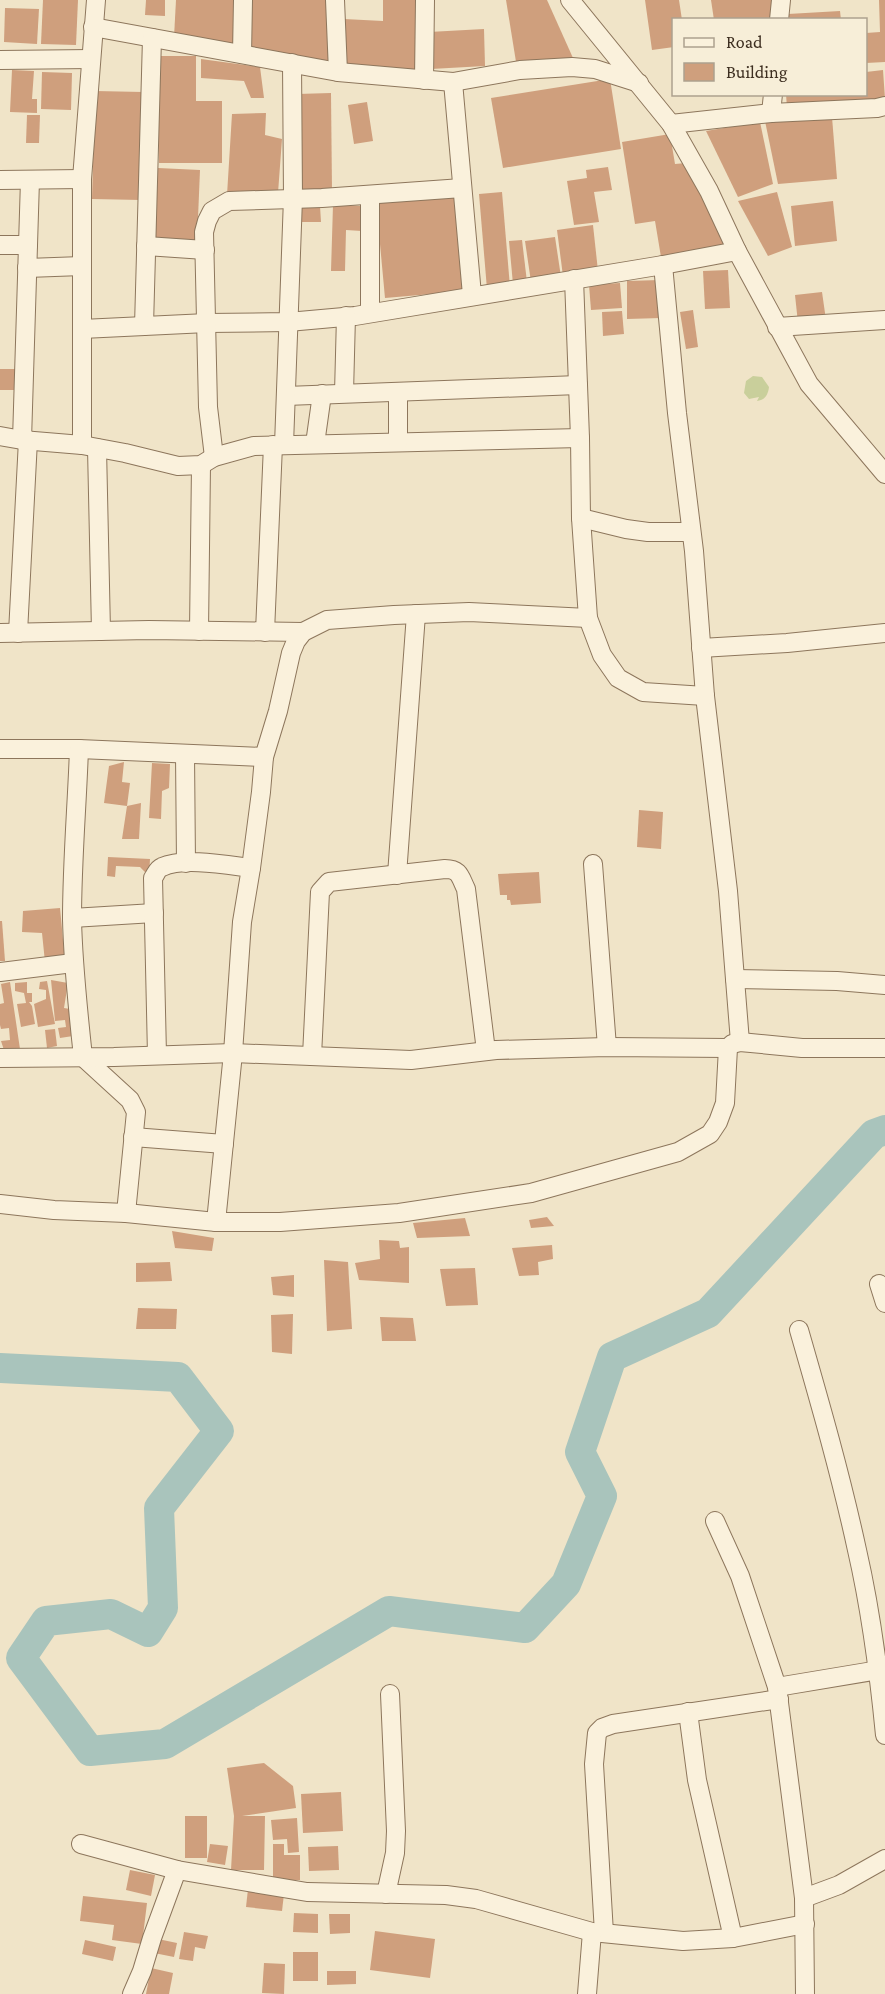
<svg xmlns="http://www.w3.org/2000/svg" width="885" height="1994" viewBox="0 0 885 1994" font-family="'Crimson Pro',serif">
	<style>
		.green { fill: #c9cf9b }
		.lines { fill: none; stroke-linecap: round; stroke-linejoin: round }
		.river { stroke: #a9c4bc; stroke-width: 30 }
		.building { fill: #cf9f7d }
		.minor-casing { stroke: #8d765c; stroke-width: 20 }
		.minor { stroke: #faf1dc; stroke-width: 18 }
	</style>
	<rect width="100%" height="100%" fill="#f0e4c8"/>
	<path class="green" d="M 753,376 L 762,377 L 769,387 C 768,395 765,400 757,401 L 759,397 L 749,399 L 744,393 L 746,381 Z"/>
	<g class="lines">
		<path class="river" d="M 0,1368 L 178,1377 L 219,1431 L 159,1508 L 163,1608 L 148,1632 L 111,1614 L 46,1621 L 21,1658 L 90,1751 L 165,1744 L 389,1611 L 525,1628 L 566,1584 L 602,1496 L 580,1452 L 612,1357 L 708,1313 L 874,1134 L 885,1130"/>
	</g>
	<g class="building">
		<path d="M 43,0 L 78,0 L 76,45 L 41,44 Z"/>
		<path d="M 146,0 L 165,0 L 165,16 L 145,15 Z"/>
		<path d="M 176,0 L 236,0 L 234,47 L 174,37 Z"/>
		<path d="M 249,0 L 327,0 L 329,64 L 248,50 Z"/>
		<path d="M 383,0 L 417,0 L 415,71 L 346,65 L 344,19 L 383,21 Z"/>
		<path d="M 506,0 L 547,0 L 573,58 L 517,68 Z"/>
		<path d="M 645,0 L 679,0 L 682,20 L 674,20 L 674,47 L 652,50 Z"/>
		<path d="M 711,0 L 772,0 L 771,20 L 714,20 Z"/>
		<path d="M 879,0 L 885,0 L 885,62 L 866,63 L 866,33 L 880,32 Z"/>
		<path d="M 5,8 L 39,9 L 37,44 L 4,42 Z"/>
		<path d="M 840,11 L 841,20 L 788,20 L 788,14 Z"/>
		<path d="M 484,29 L 485,66 L 431,69 L 429,32 Z"/>
		<path d="M 159,56 L 196,56 L 196,101 L 222,101 L 222,163 L 159,163 Z"/>
		<path d="M 201,59 L 260,67 L 264,98 L 251,98 L 244,81 L 201,78 Z"/>
		<path d="M 12,70 L 34,71 L 32,99 L 37,99 L 37,113 L 10,112 Z"/>
		<path d="M 883,70 L 885,99 L 787,108 L 786,94 L 866,94 L 866,72 Z"/>
		<path d="M 42,72 L 72,73 L 71,110 L 41,109 Z"/>
		<path d="M 610,79 L 621,149 L 503,168 L 491,98 Z"/>
		<path d="M 95,91 L 143,92 L 141,200 L 92,199 Z"/>
		<path d="M 331,93 L 332,191 L 298,192 L 297,94 Z"/>
		<path d="M 367,102 L 373,141 L 354,144 L 348,105 Z"/>
		<path d="M 266,113 L 265,135 L 282,139 L 278,193 L 227,195 L 232,114 Z"/>
		<path d="M 27,115 L 40,115 L 39,143 L 26,143 Z"/>
		<path d="M 832,117 L 837,179 L 778,184 L 765,121 Z"/>
		<path d="M 760,122 L 773,184 L 738,197 L 706,131 Z"/>
		<path d="M 670,134 L 675,164 L 686,163 L 728,246 L 661,257 L 655,221 L 635,224 L 622,142 Z"/>
		<path d="M 608,167 L 612,190 L 594,192 L 599,222 L 574,225 L 567,181 L 587,178 L 586,170 Z"/>
		<path d="M 158,168 L 200,170 L 197,242 L 155,240 Z"/>
		<path d="M 502,192 L 510,287 L 487,289 L 479,194 Z"/>
		<path d="M 777,192 L 792,247 L 768,256 L 738,201 Z"/>
		<path d="M 458,193 L 466,291 L 385,298 L 376,201 Z"/>
		<path d="M 833,201 L 837,241 L 795,246 L 791,206 Z"/>
		<path d="M 333,205 L 363,206 L 362,231 L 346,230 L 345,271 L 331,271 Z"/>
		<path d="M 300,206 L 320,206 L 321,222 L 300,222 Z"/>
		<path d="M 593,225 L 598,271 L 563,276 L 557,230 Z"/>
		<path d="M 555,237 L 561,277 L 531,282 L 525,241 Z"/>
		<path d="M 522,240 L 527,282 L 513,284 L 509,241 Z"/>
		<path d="M 728,270 L 730,308 L 705,309 L 703,271 Z"/>
		<path d="M 660,280 L 661,318 L 627,319 L 627,281 Z"/>
		<path d="M 620,283 L 622,308 L 591,310 L 589,285 Z"/>
		<path d="M 822,292 L 826,320 L 798,323 L 795,295 Z"/>
		<path d="M 693,310 L 698,347 L 686,349 L 680,312 Z"/>
		<path d="M 622,311 L 624,334 L 603,336 L 602,312 Z"/>
		<path d="M 0,369 L 16,369 L 15,390 L 0,390 Z"/>
		<path d="M 124,762 L 122,782 L 130,783 L 127,806 L 141,803 L 139,839 L 122,839 L 127,806 L 104,803 L 109,766 Z"/>
		<path d="M 152,763 L 170,764 L 169,788 L 162,791 L 161,819 L 149,818 Z"/>
		<path d="M 639,810 L 663,812 L 661,849 L 637,847 Z"/>
		<path d="M 108,857 L 150,859 L 149,876 L 140,867 L 116,866 L 115,877 L 107,876 Z"/>
		<path d="M 539,872 L 541,903 L 511,905 L 510,900 L 507,900 L 507,895 L 500,895 L 498,874 Z"/>
		<path d="M 60,908 L 65,961 L 45,962 L 42,933 L 22,932 L 23,911 Z"/>
		<path d="M 0,921 L 2,921 L 5,961 L 0,961 Z"/>
		<path d="M 51,980 L 68,983 L 64,1008 L 70,1009 L 73,1036 L 60,1038 L 58,1028 L 66,1027 L 65,1020 L 55,1021 Z"/>
		<path d="M 47,981 L 55,1024 L 38,1027 L 34,1004 L 46,999 L 46,990 L 39,989 L 40,982 Z"/>
		<path d="M 10,982 L 20,1049 L 4,1050 L 1,1041 L 10,1040 L 9,1028 L 1,1029 L 0,1025 L 0,1004 L 4,1003 L 1,984 Z"/>
		<path d="M 27,982 L 27,993 L 32,993 L 32,1002 L 29,1002 L 32,1006 L 35,1024 L 21,1027 L 17,1004 L 26,1003 L 24,993 L 15,991 L 15,983 Z"/>
		<path d="M 55,1029 L 57,1046 L 47,1048 L 45,1030 Z"/>
		<path d="M 547,1217 L 554,1226 L 531,1228 L 529,1220 Z"/>
		<path d="M 465,1218 L 470,1236 L 417,1238 L 413,1223 Z"/>
		<path d="M 172,1231 L 214,1238 L 212,1251 L 175,1248 Z"/>
		<path d="M 379,1240 L 399,1241 L 400,1248 L 409,1247 L 409,1283 L 359,1280 L 355,1263 L 380,1259 Z"/>
		<path d="M 552,1245 L 553,1259 L 538,1262 L 539,1275 L 519,1276 L 512,1248 Z"/>
		<path d="M 324,1260 L 348,1262 L 352,1329 L 327,1331 Z"/>
		<path d="M 170,1262 L 172,1281 L 136,1282 L 136,1263 Z"/>
		<path d="M 475,1268 L 478,1305 L 446,1306 L 440,1269 Z"/>
		<path d="M 294,1275 L 294,1297 L 273,1295 L 271,1277 Z"/>
		<path d="M 138,1308 L 177,1309 L 176,1329 L 136,1329 Z"/>
		<path d="M 293,1314 L 292,1354 L 272,1352 L 271,1315 Z"/>
		<path d="M 380,1317 L 413,1318 L 416,1341 L 382,1341 Z"/>
		<path d="M 264,1763 L 293,1786 L 296,1808 L 242,1816 L 265,1816 L 264,1870 L 231,1870 L 234,1816 L 227,1768 Z"/>
		<path d="M 341,1792 L 343,1831 L 303,1833 L 301,1794 Z"/>
		<rect x="185" y="1816" width="22" height="42"/>
		<path d="M 297,1818 L 299,1852 L 288,1853 L 287,1839 L 273,1840 L 271,1820 Z"/>
		<path d="M 210,1844 L 228,1846 L 225,1865 L 207,1862 Z"/>
		<path d="M 273,1844 L 284,1844 L 284,1855 L 300,1855 L 300,1880 L 273,1880 Z"/>
		<path d="M 338,1846 L 339,1870 L 309,1871 L 308,1847 Z"/>
		<path d="M 130,1870 L 155,1875 L 151,1896 L 126,1890 Z"/>
		<path d="M 248,1889 L 284,1894 L 282,1911 L 246,1907 Z"/>
		<path d="M 83,1896 L 147,1903 L 142,1944 L 112,1940 L 114,1925 L 80,1921 Z"/>
		<path d="M 294,1913 L 318,1914 L 318,1933 L 293,1932 Z"/>
		<path d="M 329,1914 L 350,1914 L 350,1933 L 330,1934 Z"/>
		<path d="M 375,1931 L 435,1939 L 430,1978 L 370,1970 Z"/>
		<path d="M 184,1932 L 208,1936 L 205,1949 L 195,1947 L 193,1961 L 179,1959 Z"/>
		<path d="M 158,1939 L 177,1943 L 174,1957 L 154,1953 Z"/>
		<path d="M 85,1940 L 116,1947 L 113,1961 L 82,1954 Z"/>
		<rect x="293" y="1952" width="25" height="29"/>
		<path d="M 264,1963 L 285,1964 L 284,1994 L 262,1993 Z"/>
		<path d="M 151,1968 L 173,1973 L 169,1994 L 146,1994 Z"/>
		<path d="M 327,1971 L 356,1971 L 356,1984 L 327,1985 Z"/>
	</g>
	<g class="lines">
		<defs>
			<g id="minor">
				<path d="M 335,0 L 338,72"/>
				<path d="M 570,0 L 671,124 L 709,191 L 737,251 L 809,384 L 885,474"/>
				<path d="M 779,20 L 781,0"/>
				<path d="M 93,27 L 338,72 L 453,82 L 520,70 L 572,67 L 595,69 L 639,83"/>
				<path d="M 242,54 L 243,0"/>
				<path d="M 0,60 L 91,59"/>
				<path d="M 424,80 L 425,0"/>
				<path d="M 453,82 L 472,295"/>
				<path d="M 771,113 L 773,94"/>
				<path d="M 671,124 L 771,113 L 877,108 L 885,106"/>
				<path d="M 0,180 L 82,179"/>
				<path d="M 0,245 L 28,245"/>
				<path d="M 146,246 L 205,250"/>
				<path d="M 663,265 L 677,413 L 694,551 L 705,696 L 728,891 L 740,1042"/>
				<path d="M 27,268 L 82,266"/>
				<path d="M 574,279 L 580,438 L 581,518 L 588,618 L 602,655 L 618,678 L 643,692 L 705,696"/>
				<path d="M 370,313 L 370,195"/>
				<path d="M 144,326 L 152,38"/>
				<path d="M 777,327 L 885,320"/>
				<path d="M 82,329 L 207,323 L 288,322 L 355,316 L 663,265 L 737,251"/>
				<path d="M 344,393 L 346,316"/>
				<path d="M 286,396 L 578,385"/>
				<path d="M 0,436 L 22,440 L 82,445 L 125,453 L 178,466 L 201,465 L 214,457 L 254,446 L 580,438"/>
				<path d="M 22,440 L 30,180"/>
				<path d="M 398,442 L 398,392"/>
				<path d="M 315,444 L 322,394"/>
				<path d="M 82,445 L 82,179 L 96,0"/>
				<path d="M 284,445 L 293,198 L 292,63"/>
				<path d="M 97,448 L 101,631"/>
				<path d="M 214,457 L 208,407 L 204,232 L 207,221 L 212,211 L 229,201 L 322,198 L 462,188"/>
				<path d="M 581,518 L 626,529 L 648,532 L 691,532"/>
				<path d="M 199,631 L 201,465"/>
				<path d="M 265,632 L 273,445"/>
				<path d="M 0,633 L 149,630 L 303,632"/>
				<path d="M 18,633 L 28,440"/>
				<path d="M 701,648 L 787,643 L 885,633"/>
				<path d="M 0,749 L 79,749 L 264,757"/>
				<path d="M 79,749 C 77,806 72,862 72,919 C 73,965 78,1011 83,1057 L 130,1100 L 136,1112 L 126,1213"/>
				<path d="M 185,754 L 186,863"/>
				<path d="M 593,864 L 607,1047"/>
				<path d="M 251,868 L 261,792 L 264,757 L 278,711 L 291,653 L 296,641 L 303,632 L 327,620 L 394,615 L 469,612 L 588,618"/>
				<path d="M 397,875 L 416,614"/>
				<path d="M 72,918 L 154,913"/>
				<path d="M 0,972 L 73,963"/>
				<path d="M 735,979 L 837,981 L 885,985"/>
				<path d="M 157,1055 L 153,878 C 156,874 157,869 162,867 C 183,857 227,865 251,868 L 242,922 L 233,1053 L 216,1222"/>
				<path d="M 312,1056 L 320,892 L 329,882 L 445,869 C 460,869 460,877 466,889 L 486,1051"/>
				<path d="M 0,1058 L 114,1057 L 233,1053 L 411,1060 L 496,1050 L 607,1047 L 728,1048 L 732,1044 L 740,1042 L 802,1048 L 885,1048"/>
				<path d="M 133,1137 L 224,1144"/>
				<path d="M 0,1204 L 54,1210 L 126,1213 L 216,1222 L 280,1222 L 399,1213 L 531,1193 L 678,1152 L 710,1134 L 718,1122 L 725,1103 L 728,1048"/>
				<path d="M 879,1284 L 885,1303"/>
				<path d="M 799,1330 C 820,1403 841,1476 857,1550 C 871,1611 879,1673 885,1735"/>
				<path d="M 715,1521 L 740,1576 L 777,1687 L 804,1898 L 805,1994"/>
				<path d="M 777,1687 L 885,1669"/>
				<path d="M 688,1712 L 697,1780 L 733,1938"/>
				<path d="M 81,1844 L 177,1870 L 307,1892 L 446,1895 L 476,1899 L 592,1932 L 683,1941 L 733,1938 L 805,1924"/>
				<path d="M 386,1894 L 395,1853 L 396,1831 L 390,1694"/>
				<path d="M 804,1898 L 839,1885 L 885,1859"/>
				<path d="M 604,1933 L 594,1764 L 597,1733 L 602,1728 L 613,1724 L 779,1699"/>
				<path d="M 132,1994 L 142,1971 L 152,1938 L 177,1870"/>
				<path d="M 587,1994 L 592,1932"/>
			</g>
		</defs>
		<use href="#minor" class="minor-casing"/>
		<use href="#minor" class="minor"/>
	</g>
	<rect x="672" y="18" width="195" height="78" fill="#f7eed8" stroke="#ada18e" stroke-width="1.5"/>
	<rect x="684" y="38" width="30" height="9" fill="#faf1dc" stroke="#ada18e" stroke-width="1.5"/>
	<text x="726" y="48" font-size="18" fill="#3d2e20">Road</text>
	<rect x="684" y="63" width="30" height="18" fill="#cf9f7d" stroke="#ada18e" stroke-width="1.5"/>
	<text x="726" y="78" font-size="18" fill="#3d2e20">Building</text>
</svg>
